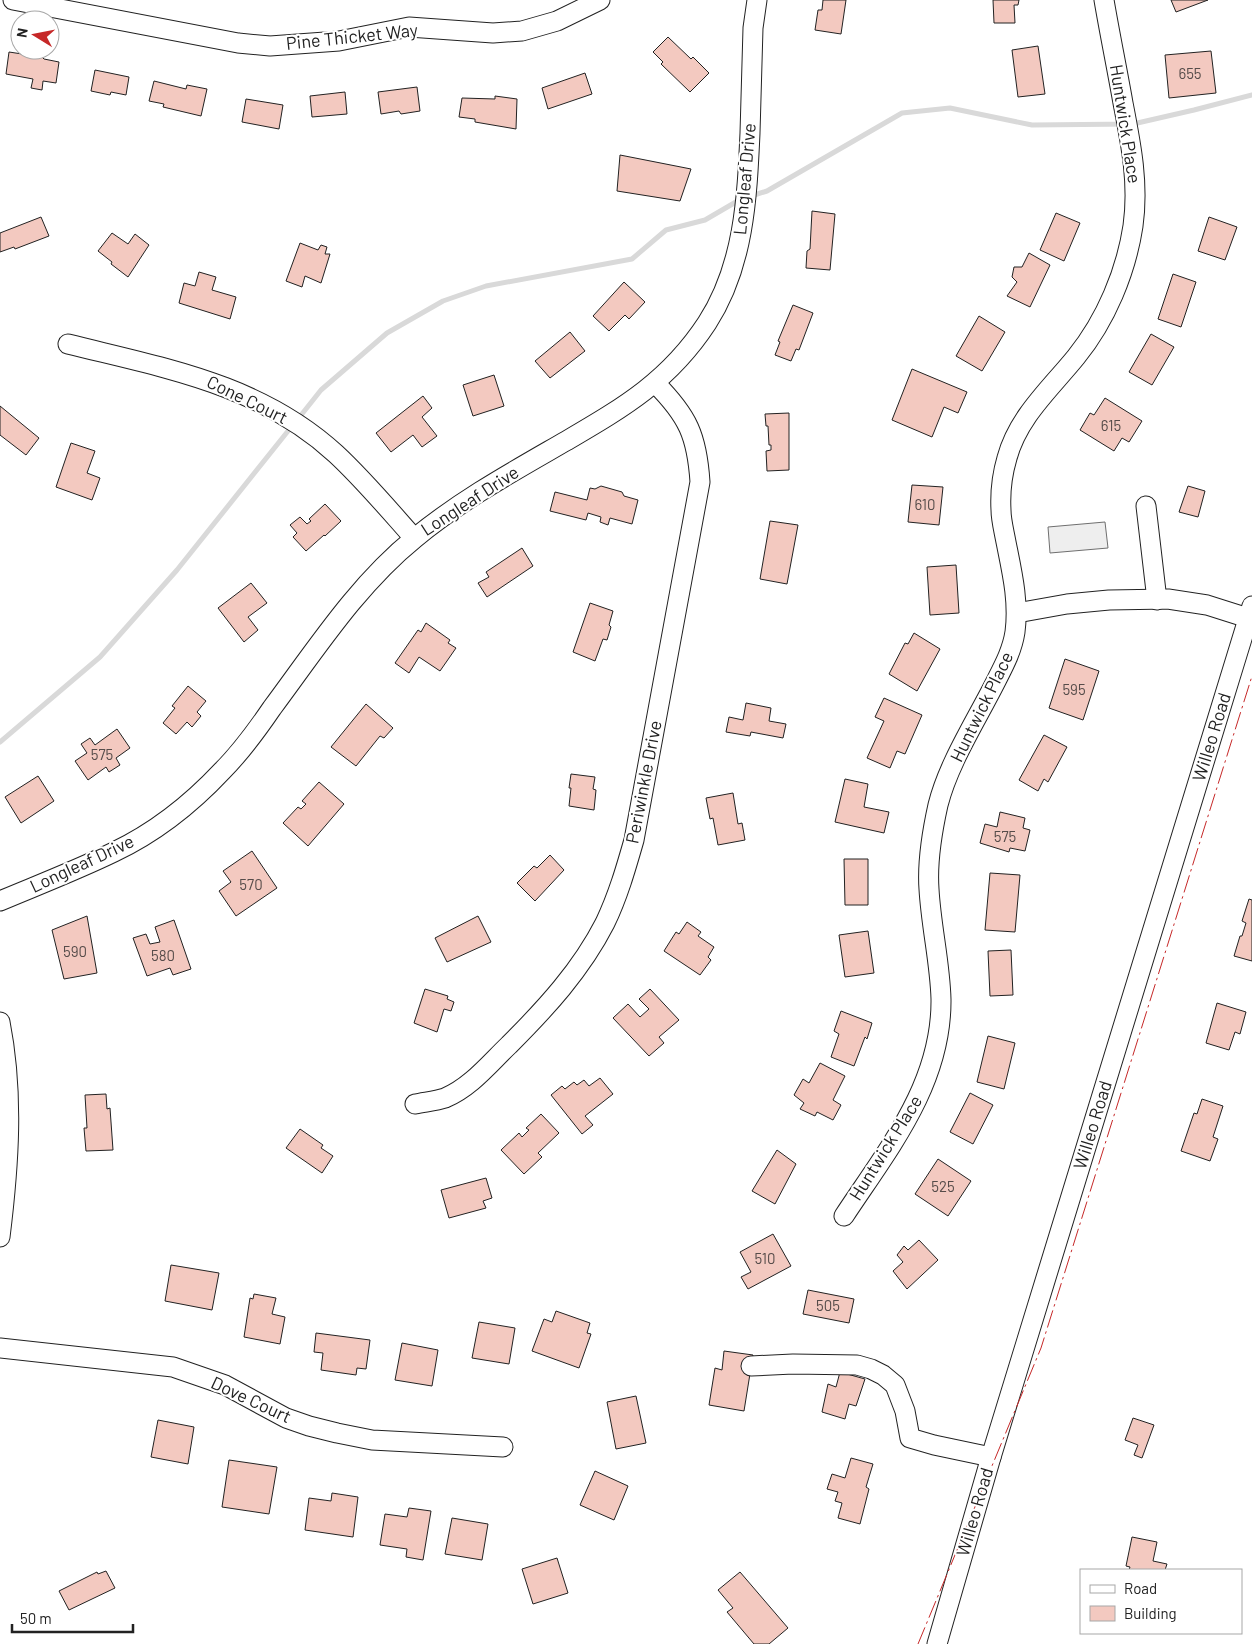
<svg xmlns="http://www.w3.org/2000/svg" width="1252" height="1644" viewBox="0 0 1252 1644" font-family="Barlow,sans-serif">
	<style>
		.green { fill: #eee; stroke: #6f6f6f }
		.lines { fill: none; stroke-linecap: round; stroke-linejoin: round }
		.stream { stroke: #d9d9d9; stroke-width: 5 }
		.building { fill: #f3c9c0; stroke: #222 }
		.minor-casing { stroke: #222; stroke-width: 21 }
		.minor { stroke: #fff; stroke-width: 19 }
		.power { stroke: #c62828; stroke-width: 1; stroke-dasharray: 18 4 2.5 4; stroke-linecap: butt }
		.labels { text-anchor: middle; stroke-width: 4; stroke-linejoin: round; paint-order: stroke }
		.number-label { font-size: 15px; fill: #564c4a }
		.street-label { font-size: 18px; fill: #222; stroke: #fff }
	</style>
	<rect width="100%" height="100%" fill="#fff"/>
	<path class="green" d="M 1105,522 L 1108,548 L 1050,553 L 1048,527 Z"/>
	<g class="lines">
		<g class="stream">
			<path d="M 751,196 L 767,191 L 902,113 L 950,108 L 1032,125 L 1133,124 L 1194,110 L 1252,95"/>
			<path d="M 298,419 L 321,390 L 387,333 L 443,301 L 486,286 L 632,259 L 666,230 L 705,220 L 741,199"/>
			<path d="M 0,742 L 100,657 L 177,570 L 292,426"/>
		</g>
	</g>
	<g class="building">
		<path d="M 823,0 L 846,0 L 841,34 L 815,30 L 818,10 L 822,10 Z"/>
		<path d="M 993,0 L 1019,0 L 1018,5 L 1014,5 L 1015,23 L 994,23 Z"/>
		<path d="M 1171,0 L 1208,0 L 1176,12 Z"/>
		<path d="M 668,37 L 691,59 L 693,57 L 709,73 L 690,92 L 661,64 L 663,62 L 653,52 Z"/>
		<path d="M 1038,46 L 1045,94 L 1018,97 L 1012,50 Z"/>
		<path d="M 1211,51 L 1216,93 L 1169,98 L 1165,55 Z"/>
		<path d="M 9,52 L 42,57 L 44,59 L 59,62 L 56,83 L 43,81 L 42,90 L 31,88 L 33,79 L 6,74 Z"/>
		<path d="M 95,70 L 129,77 L 126,95 L 111,92 L 110,95 L 91,91 Z"/>
		<path d="M 585,73 L 592,94 L 548,109 L 542,88 Z"/>
		<path d="M 154,81 L 186,89 L 187,85 L 207,89 L 201,116 L 163,107 L 164,104 L 149,101 Z"/>
		<path d="M 417,87 L 420,111 L 401,114 L 399,111 L 381,114 L 378,92 Z"/>
		<path d="M 345,92 L 347,114 L 312,117 L 310,96 Z"/>
		<path d="M 495,96 L 517,99 L 516,129 L 475,122 L 475,119 L 459,117 L 462,98 L 495,99 Z"/>
		<path d="M 246,99 L 283,105 L 279,129 L 242,122 Z"/>
		<path d="M 620,155 L 691,169 L 680,201 L 617,191 Z"/>
		<path d="M 812,211 L 835,214 L 830,270 L 806,268 L 807,251 L 810,249 Z"/>
		<path d="M 1056,213 L 1080,223 L 1064,261 L 1040,250 Z"/>
		<path d="M 41,217 L 49,236 L 15,249 L 14,247 L 0,252 L 0,233 Z"/>
		<path d="M 1209,217 L 1237,227 L 1225,260 L 1198,251 Z"/>
		<path d="M 112,233 L 128,244 L 135,234 L 149,245 L 128,277 L 111,264 L 112,262 L 98,251 Z"/>
		<path d="M 300,243 L 318,250 L 321,245 L 327,247 L 325,254 L 330,254 L 321,283 L 305,276 L 302,287 L 286,281 Z"/>
		<path d="M 1029,253 L 1050,265 L 1030,307 L 1007,296 L 1017,282 L 1012,277 L 1014,267 L 1022,267 Z"/>
		<path d="M 199,272 L 216,277 L 212,290 L 236,297 L 230,319 L 179,303 L 184,283 L 195,286 Z"/>
		<path d="M 1173,274 L 1196,282 L 1181,327 L 1158,319 Z"/>
		<path d="M 624,282 L 645,302 L 629,319 L 625,315 L 609,331 L 593,316 Z"/>
		<path d="M 793,305 L 813,313 L 799,350 L 796,349 L 791,361 L 775,355 L 780,342 L 778,341 Z"/>
		<path d="M 979,316 L 1005,332 L 982,371 L 956,356 Z"/>
		<path d="M 570,332 L 585,351 L 550,378 L 535,361 Z"/>
		<path d="M 1151,334 L 1174,347 L 1152,385 L 1129,372 Z"/>
		<path d="M 912,369 L 967,392 L 958,413 L 944,407 L 932,437 L 892,420 Z"/>
		<path d="M 494,375 L 504,406 L 473,416 L 463,385 Z"/>
		<path d="M 423,396 L 432,408 L 422,417 L 437,436 L 422,447 L 413,435 L 391,452 L 376,433 Z"/>
		<path d="M 1105,398 L 1142,421 L 1129,442 L 1122,438 L 1114,451 L 1080,430 L 1090,413 L 1094,415 Z"/>
		<path d="M 0,406 L 39,438 L 26,455 L 0,435 Z"/>
		<path d="M 789,413 L 789,470 L 767,471 L 766,451 L 771,450 L 771,445 L 769,445 L 768,426 L 766,426 L 765,414 Z"/>
		<path d="M 71,443 L 95,451 L 87,473 L 100,478 L 92,500 L 56,487 Z"/>
		<path d="M 912,485 L 943,487 L 939,525 L 908,522 Z"/>
		<path d="M 601,486 L 622,492 L 624,496 L 638,500 L 632,524 L 610,518 L 608,525 L 600,522 L 601,517 L 588,513 L 586,520 L 550,511 L 555,492 L 587,500 L 590,488 L 595,489 Z"/>
		<path d="M 1188,486 L 1205,491 L 1198,517 L 1179,512 Z"/>
		<path d="M 325,504 L 341,521 L 325,536 L 324,535 L 306,551 L 293,537 L 297,533 L 290,525 L 300,517 L 307,524 L 311,521 L 309,519 Z"/>
		<path d="M 770,521 L 798,525 L 787,584 L 760,579 Z"/>
		<path d="M 522,548 L 533,566 L 487,597 L 478,583 L 489,577 L 486,572 Z"/>
		<path d="M 956,565 L 959,613 L 930,615 L 927,567 Z"/>
		<path d="M 251,583 L 267,603 L 248,617 L 258,630 L 244,642 L 218,608 Z"/>
		<path d="M 590,603 L 613,611 L 609,625 L 611,627 L 607,640 L 603,639 L 595,661 L 573,652 Z"/>
		<path d="M 426,623 L 450,640 L 448,643 L 456,648 L 440,671 L 419,657 L 409,673 L 395,663 L 418,630 L 421,632 Z"/>
		<path d="M 914,633 L 940,649 L 917,691 L 889,674 L 905,643 L 908,644 Z"/>
		<path d="M 1065,659 L 1099,671 L 1083,720 L 1049,708 Z"/>
		<path d="M 188,686 L 206,701 L 197,712 L 201,716 L 192,727 L 187,722 L 176,734 L 163,723 L 175,708 L 172,706 Z"/>
		<path d="M 884,698 L 922,715 L 905,754 L 897,751 L 890,768 L 867,758 L 884,721 L 875,717 Z"/>
		<path d="M 746,703 L 771,708 L 769,721 L 786,724 L 783,738 L 751,732 L 750,736 L 726,732 L 729,717 L 743,720 Z"/>
		<path d="M 366,704 L 393,728 L 384,738 L 380,736 L 356,766 L 331,747 Z"/>
		<path d="M 117,729 L 130,748 L 116,758 L 120,765 L 109,772 L 106,767 L 88,780 L 75,761 L 87,753 L 81,744 L 90,738 L 95,745 Z"/>
		<path d="M 1044,735 L 1067,747 L 1048,782 L 1044,779 L 1038,791 L 1019,780 Z"/>
		<path d="M 571,774 L 595,777 L 593,789 L 596,790 L 594,810 L 569,806 L 571,788 L 569,788 Z"/>
		<path d="M 38,776 L 54,801 L 21,823 L 5,797 Z"/>
		<path d="M 845,779 L 868,784 L 864,807 L 889,812 L 884,833 L 835,822 Z"/>
		<path d="M 319,782 L 344,804 L 308,846 L 283,823 L 298,807 L 301,809 L 306,804 L 302,801 Z"/>
		<path d="M 733,793 L 738,824 L 742,823 L 745,840 L 718,845 L 713,818 L 710,819 L 706,798 Z"/>
		<path d="M 1000,812 L 1025,818 L 1023,828 L 1030,830 L 1025,851 L 1010,848 L 1009,852 L 980,843 L 985,824 L 997,827 Z"/>
		<path d="M 252,851 L 277,888 L 236,916 L 219,891 L 231,882 L 223,871 Z"/>
		<path d="M 550,855 L 564,870 L 535,901 L 517,883 L 534,866 L 537,868 Z"/>
		<path d="M 844,859 L 868,859 L 868,905 L 845,905 Z"/>
		<path d="M 990,873 L 1020,875 L 1015,932 L 985,930 Z"/>
		<path d="M 1249,899 L 1252,900 L 1252,961 L 1234,956 L 1240,936 L 1242,936 L 1246,923 L 1242,921 Z"/>
		<path d="M 87,916 L 97,973 L 64,979 L 52,930 Z"/>
		<path d="M 478,916 L 491,942 L 447,962 L 435,938 Z"/>
		<path d="M 174,920 L 191,969 L 173,975 L 170,968 L 147,976 L 133,938 L 146,934 L 150,944 L 160,942 L 155,927 Z"/>
		<path d="M 687,922 L 701,932 L 698,936 L 714,947 L 708,957 L 711,960 L 700,975 L 664,951 L 676,932 L 679,934 Z"/>
		<path d="M 868,931 L 874,973 L 845,977 L 839,935 Z"/>
		<path d="M 1011,950 L 1013,995 L 990,996 L 988,951 Z"/>
		<path d="M 425,989 L 448,996 L 447,999 L 454,1002 L 451,1011 L 444,1009 L 437,1032 L 414,1023 Z"/>
		<path d="M 650,989 L 679,1020 L 659,1037 L 664,1043 L 649,1056 L 613,1018 L 628,1004 L 640,1017 L 649,1009 L 639,999 Z"/>
		<path d="M 1217,1003 L 1246,1012 L 1240,1034 L 1235,1032 L 1229,1050 L 1206,1043 Z"/>
		<path d="M 841,1011 L 872,1023 L 867,1039 L 865,1037 L 854,1066 L 831,1057 L 839,1034 L 834,1031 Z"/>
		<path d="M 988,1036 L 1015,1043 L 1004,1089 L 977,1082 Z"/>
		<path d="M 820,1063 L 845,1076 L 833,1100 L 841,1105 L 833,1120 L 817,1112 L 815,1116 L 800,1109 L 804,1103 L 794,1095 L 803,1079 L 809,1083 Z"/>
		<path d="M 600,1078 L 613,1094 L 585,1116 L 593,1125 L 582,1134 L 551,1095 L 562,1086 L 565,1089 L 574,1082 L 577,1085 L 584,1080 L 589,1086 Z"/>
		<path d="M 970,1093 L 993,1105 L 973,1144 L 950,1132 Z"/>
		<path d="M 106,1094 L 107,1109 L 110,1108 L 113,1150 L 86,1151 L 84,1128 L 87,1128 L 85,1095 Z"/>
		<path d="M 1202,1099 L 1223,1106 L 1213,1137 L 1218,1139 L 1210,1161 L 1181,1151 L 1194,1113 L 1197,1114 Z"/>
		<path d="M 541,1114 L 559,1133 L 538,1153 L 542,1157 L 524,1174 L 501,1150 L 519,1133 L 522,1137 L 529,1130 L 526,1128 Z"/>
		<path d="M 300,1129 L 323,1145 L 321,1148 L 333,1156 L 322,1173 L 286,1148 Z"/>
		<path d="M 777,1150 L 796,1164 L 775,1204 L 752,1191 Z"/>
		<path d="M 938,1159 L 971,1181 L 948,1216 L 915,1194 Z"/>
		<path d="M 486,1178 L 492,1198 L 483,1201 L 486,1208 L 449,1218 L 441,1190 Z"/>
		<path d="M 773,1234 L 791,1266 L 748,1289 L 741,1277 L 751,1272 L 740,1252 Z"/>
		<path d="M 919,1240 L 938,1260 L 907,1289 L 893,1271 L 903,1262 L 897,1255 L 904,1246 L 908,1250 Z"/>
		<path d="M 171,1265 L 219,1273 L 212,1310 L 165,1301 Z"/>
		<path d="M 808,1290 L 854,1299 L 849,1323 L 803,1314 Z"/>
		<path d="M 254,1294 L 276,1298 L 272,1314 L 285,1317 L 280,1344 L 244,1337 L 250,1298 L 253,1299 Z"/>
		<path d="M 556,1311 L 590,1323 L 587,1333 L 591,1334 L 579,1368 L 532,1351 L 544,1319 L 552,1322 Z"/>
		<path d="M 479,1322 L 515,1328 L 509,1364 L 472,1358 Z"/>
		<path d="M 316,1333 L 370,1340 L 366,1369 L 357,1368 L 356,1375 L 321,1370 L 323,1353 L 314,1352 Z"/>
		<path d="M 402,1343 L 438,1350 L 432,1386 L 395,1380 Z"/>
		<path d="M 724,1351 L 753,1355 L 744,1411 L 709,1405 L 715,1368 L 722,1370 Z"/>
		<path d="M 840,1372 L 865,1379 L 856,1406 L 849,1404 L 845,1419 L 822,1412 L 828,1384 L 836,1387 Z"/>
		<path d="M 636,1396 L 646,1443 L 616,1449 L 607,1402 Z"/>
		<path d="M 1133,1418 L 1154,1425 L 1142,1458 L 1134,1455 L 1138,1445 L 1125,1440 Z"/>
		<path d="M 158,1420 L 194,1427 L 188,1464 L 151,1457 Z"/>
		<path d="M 851,1458 L 873,1464 L 866,1487 L 869,1489 L 860,1524 L 838,1518 L 842,1503 L 835,1501 L 838,1492 L 827,1489 L 832,1474 L 845,1478 Z"/>
		<path d="M 229,1460 L 277,1467 L 269,1514 L 222,1507 Z"/>
		<path d="M 595,1471 L 628,1486 L 614,1520 L 580,1505 Z"/>
		<path d="M 332,1493 L 358,1497 L 353,1537 L 305,1530 L 309,1498 L 331,1501 Z"/>
		<path d="M 409,1508 L 431,1511 L 423,1560 L 406,1557 L 407,1549 L 380,1545 L 385,1514 L 407,1517 Z"/>
		<path d="M 452,1518 L 488,1524 L 482,1560 L 445,1554 Z"/>
		<path d="M 1132,1537 L 1157,1542 L 1153,1561 L 1167,1564 L 1165,1570 L 1129,1570 L 1130,1567 L 1126,1566 Z"/>
		<path d="M 557,1558 L 568,1593 L 533,1604 L 522,1569 Z"/>
		<path d="M 106,1571 L 115,1588 L 69,1610 L 59,1591 L 97,1572 L 98,1574 Z"/>
		<path d="M 740,1572 L 788,1628 L 769,1644 L 754,1644 L 727,1612 L 733,1608 L 718,1590 Z"/>
	</g>
	<g class="lines">
		<defs>
			<g id="minor">
				<path d="M 13,0 L 238,43 L 270,46 L 339,41 L 409,27 L 493,33 L 522,31 L 557,21 L 600,0"/>
				<path d="M 68,344 C 164,368 260,384 336,454 C 364,480 389,510 414,538"/>
				<path d="M 1146,506 L 1157,600"/>
				<path d="M 1017,613 L 1067,604 L 1109,600 L 1168,599 L 1207,605 L 1248,618"/>
				<path d="M 0,901 C 38,885 77,870 114,852 C 154,833 192,803 222,771 C 241,752 257,730 272,708 C 316,649 357,585 415,538 C 461,500 514,471 566,441 C 624,407 669,381 707,323 C 744,266 747,199 750,133 C 751,98 752,63 753,28 L 757,0"/>
				<path d="M 0,1022 C 14,1093 9,1165 0,1237"/>
				<path d="M 415,1104 C 424,1102 436,1101 445,1098 C 471,1087 489,1064 509,1045 C 546,1008 581,970 605,923 C 618,896 626,868 634,840 L 700,482 C 697,436 688,416 655,383"/>
				<path d="M 844,1216 C 888,1149 942,1084 941,999 C 940,962 931,926 929,889 C 927,861 932,832 938,805 C 948,765 974,724 993,687 C 1002,669 1012,652 1015,632 C 1019,601 1012,572 1006,542 C 1004,531 1001,520 1001,510 C 1000,492 1002,475 1007,458 C 1018,417 1050,389 1076,357 C 1106,320 1126,272 1133,226 C 1139,184 1131,144 1123,103 C 1117,69 1110,35 1104,0"/>
				<path d="M 0,1348 L 173,1367 L 225,1385 L 286,1418 L 309,1426 L 337,1433 L 372,1440 L 503,1447"/>
				<path d="M 751,1366 L 793,1364 L 857,1365 L 871,1369 L 883,1375 L 895,1385 L 905,1411 L 910,1438 L 934,1445 L 991,1457"/>
				<path d="M 937,1644 L 991,1457 L 1252,606"/>
			</g>
		</defs>
		<use href="#minor" class="minor-casing"/>
		<use href="#minor" class="minor"/>
		<path class="power" d="M 918,1644 L 1041,1348 L 1252,676"/>
	</g>
	<g class="labels">
		<g class="number-label">
			<text x="1190" y="79">655</text>
			<text x="1111" y="431">615</text>
			<text x="925" y="510">610</text>
			<text x="1074" y="695">595</text>
			<text x="102" y="760">575</text>
			<text x="1005" y="842">575</text>
			<text x="251" y="890">570</text>
			<text x="75" y="957">590</text>
			<text x="163" y="961">580</text>
			<text x="943" y="1192">525</text>
			<text x="765" y="1264">510</text>
			<text x="828" y="1311">505</text>
		</g>
		<g class="street-label">
			<text transform="translate(352 37) rotate(-6)" y="6">Pine Thicket Way</text>
			<text transform="translate(1125 124) rotate(81)" y="6">Huntwick Place</text>
			<text transform="translate(745 179) rotate(-85)" y="6">Longleaf Drive</text>
			<text transform="translate(247 400) rotate(26)" y="6">Cone Court</text>
			<text transform="translate(470 501) rotate(-33)" y="6">Longleaf Drive</text>
			<text transform="translate(982 707) rotate(-64)" y="6">Huntwick Place</text>
			<text transform="translate(1212 737) rotate(-73)" y="6">Willeo Road</text>
			<text transform="translate(644 782) rotate(-79)" y="6">Periwinkle Drive</text>
			<text transform="translate(82 864) rotate(-25)" y="6">Longleaf Drive</text>
			<text transform="translate(1093 1125) rotate(-73)" y="6">Willeo Road</text>
			<text transform="translate(886 1148) rotate(-58)" y="6">Huntwick Place</text>
			<text transform="translate(251 1400) rotate(25)" y="6">Dove Court</text>
			<text transform="translate(975 1512) rotate(-74)" y="6">Willeo Road</text>
		</g>
	</g>
	<rect x="1080" y="1569" width="162" height="65" fill="#ffffff" stroke="#a7a7a7"/>
	<rect x="1090" y="1585" width="25" height="8" fill="#ffffff" stroke="#a7a7a7"/>
	<text x="1124" y="1594" font-size="15" fill="#222222">Road</text>
	<rect x="1090" y="1606" width="25" height="15" fill="#f3c9c0" stroke="#a7a7a7"/>
	<text x="1124" y="1619" font-size="15" fill="#222222">Building</text>
	<g transform="translate(35 35) rotate(280)"><circle r="24" fill="#ffffff" stroke="#a7a7a7"/>
	<path d="M0-4L9 19L0 12L-9 19Z" fill="#c62828"/>
	<text y="-8" font-size="14" font-weight="bold" text-anchor="middle" fill="#222222">N</text>
	</g>
	<path d="M12 1624v8h121v-8" fill="none" stroke="#222222" stroke-width="2.5"/>
	<text x="20" y="1624" font-size="15" fill="#222222" stroke="#ffffff" stroke-width="4" paint-order="stroke">50 m</text>
</svg>
